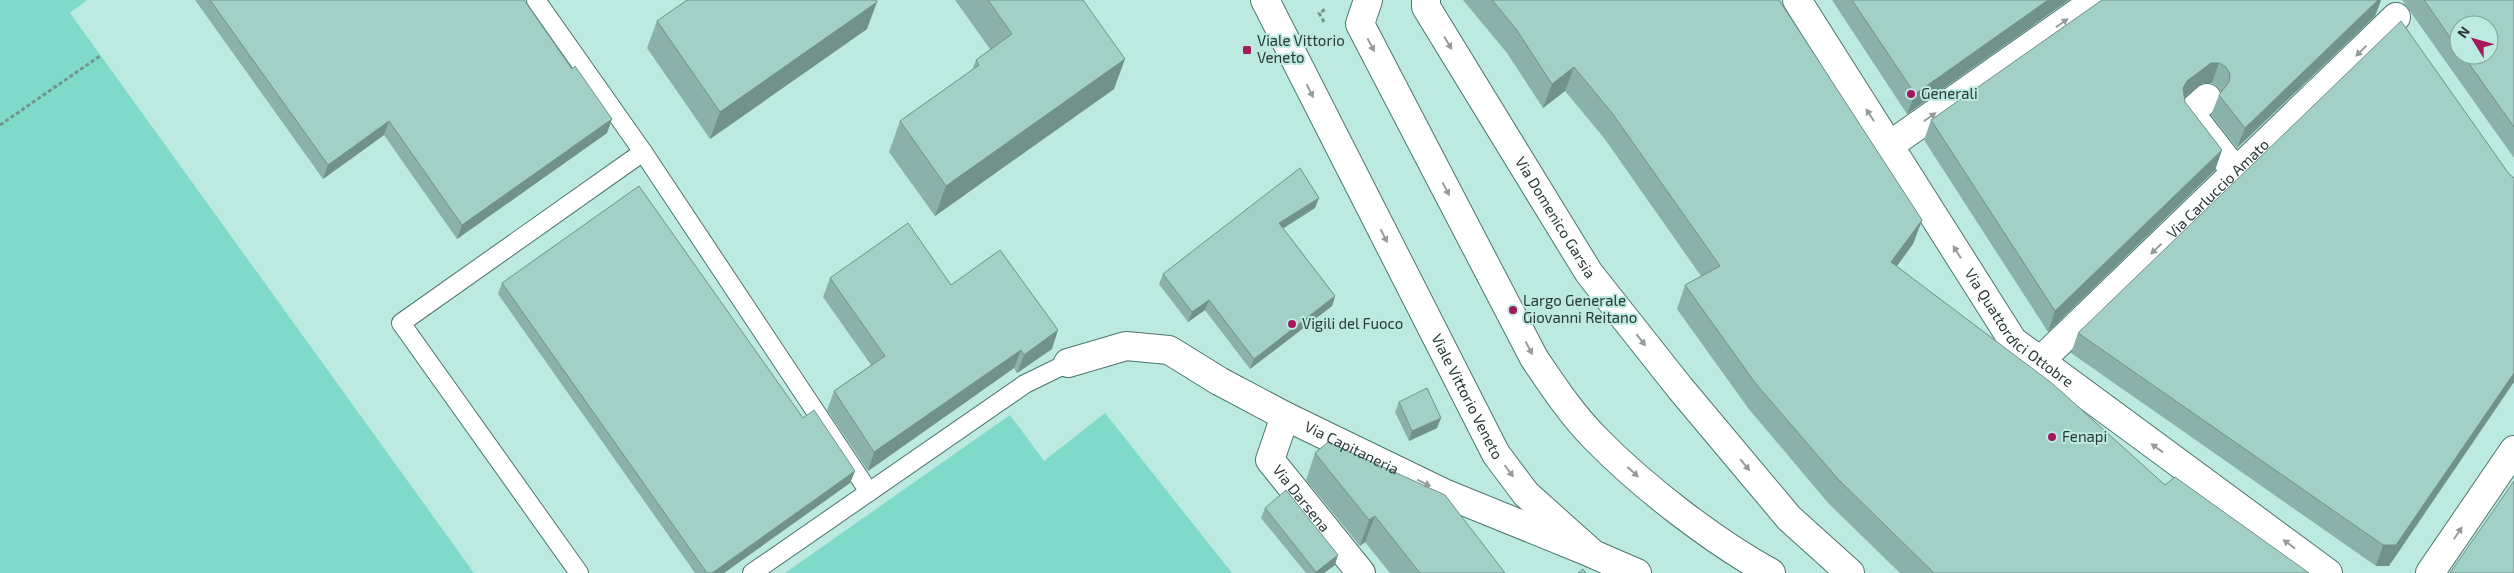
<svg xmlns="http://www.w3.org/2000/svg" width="2514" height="573" viewBox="0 0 2514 573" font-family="'Exo 2',sans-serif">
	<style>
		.water { fill: #80daca }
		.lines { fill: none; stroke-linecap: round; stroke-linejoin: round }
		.lane-casing { stroke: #4c766e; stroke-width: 20 }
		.street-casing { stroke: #4c766e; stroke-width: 30 }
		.secondary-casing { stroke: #4c766e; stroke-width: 30 }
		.path { stroke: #74948d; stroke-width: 3; stroke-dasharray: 4 2.5; stroke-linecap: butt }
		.lane { stroke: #fff; stroke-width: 18 }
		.street { stroke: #fff; stroke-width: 28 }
		.secondary { stroke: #fff; stroke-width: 28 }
		.wall { fill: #8bb2aa; fill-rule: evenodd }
		.shaded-wall { fill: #71918b }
		.building { fill: #a2cfc6; stroke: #71918b }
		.oneway { fill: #949c9a }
		.poi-dot { fill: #a5185c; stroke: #bce9e0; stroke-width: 2 }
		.labels { text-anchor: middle; stroke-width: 4; stroke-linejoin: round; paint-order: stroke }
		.poi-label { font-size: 15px; fill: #283a36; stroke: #bce9e0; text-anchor: start }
		.street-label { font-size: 15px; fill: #283a36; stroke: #bce9e0 }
	</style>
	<rect width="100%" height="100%" fill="#bce9e0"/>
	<g class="water">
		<path d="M 0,0 L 87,0 L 70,13 L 474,573 L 0,573 Z"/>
		<path d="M 1105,413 L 1232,573 L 785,573 L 1010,415 L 1044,461 Z"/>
	</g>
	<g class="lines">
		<defs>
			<g id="lane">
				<path d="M 536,0 L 643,152 L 869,492"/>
				<path d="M 579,573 L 401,323 L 643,152"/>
				<path d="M 752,573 L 1025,384 L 1068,363"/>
			</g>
			<g id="street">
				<path d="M 1368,0 L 1360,24 L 1534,358 C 1553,386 1572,415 1596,439 C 1643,487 1713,541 1771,573"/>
				<path id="s1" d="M 1426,0 L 1426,7 L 1589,273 L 1680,388 L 1789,518 L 1850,573"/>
				<path d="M 2207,98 L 2190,113 L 2236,172"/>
				<path d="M 1890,145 L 2096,0"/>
				<path id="s2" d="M 2039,362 L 2396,17"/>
				<path id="s3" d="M 1068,363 L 1126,346 L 1169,350 L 1219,381 L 1285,416 L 1446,494 L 1589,552"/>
				<path id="s4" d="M 1285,416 L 1270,460 L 1361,573"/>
			</g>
			<g id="secondary">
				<path id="s5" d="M 1265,0 L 1496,454 L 1526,494 L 1593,554 L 1637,573"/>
				<path id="s6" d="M 1797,0 L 2013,341 L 2328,573"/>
				<path d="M 2430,573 L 2514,450"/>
			</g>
		</defs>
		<use href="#lane" class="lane-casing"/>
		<use href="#street" class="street-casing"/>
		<use href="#secondary" class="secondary-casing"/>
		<g class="path">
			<path d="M 1324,22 L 1319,13 L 1326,9"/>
			<path d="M 0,125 L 100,56"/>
		</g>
		<use href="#lane" class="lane"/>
		<use href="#street" class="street"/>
		<use href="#secondary" class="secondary"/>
	</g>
	<g class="wall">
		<path d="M 195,0 L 524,0 L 607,133 L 457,239 L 384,135 L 323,179 Z"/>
		<path d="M 955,0 L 1083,0 L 1114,89 L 935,216 L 889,152 L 900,121 L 972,70 L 976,60 L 990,49 Z"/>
		<path d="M 1463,0 L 1779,0 L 1922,220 L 1913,244 L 1897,266 L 2165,485 L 2309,573 L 1900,573 L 1829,504 L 1748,408 L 1677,309 L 1685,285 L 1701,276 L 1604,138 L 1565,91 L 1543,108 L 1507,53 Z"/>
		<path d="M 1832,0 L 2069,0 L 1907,114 Z"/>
		<path d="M 2102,0 L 2381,0 L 2375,16 L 2237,148 L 2211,115 L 2219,95 L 2221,92 L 2218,87 L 2212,83 L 2203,83 L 2184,98 L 2185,102 L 2222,150 L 2215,170 L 2048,332 L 1924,140 L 1931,120 Z"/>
		<path d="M 2402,0 L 2514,0 L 2514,158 ZM 2459,25 L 2489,55 L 2459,55 Z"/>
		<path d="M 657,21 L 867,29 L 710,139 L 647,48 Z"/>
		<path d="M 2509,174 L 2389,566 L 2376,566 L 2071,353 L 2078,333 Z"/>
		<path d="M 1315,208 L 1283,228 L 1335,296 L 1332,306 L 1250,369 L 1205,310 L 1188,322 L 1159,284 L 1163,274 Z"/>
		<path d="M 830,278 L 951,285 L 1052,349 L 1017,373 L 1014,368 L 868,471 L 827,410 L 834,391 L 871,365 L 823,297 Z"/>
		<path d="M 502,283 L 803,418 L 855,471 L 850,483 L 724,573 L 695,573 L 498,294 Z"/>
		<path d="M 1399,402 L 1437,428 L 1409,441 L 1395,412 Z"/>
		<path d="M 1315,453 L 1505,573 L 1390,573 L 1365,542 L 1360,546 L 1306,480 Z"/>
		<path d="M 1265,508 L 1335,565 L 1324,573 L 1306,573 L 1261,518 Z"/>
	</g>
	<g class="shaded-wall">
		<path d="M 2048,0 L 2069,0 L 1907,114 L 1915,94 Z"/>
		<path d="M 2378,0 L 2381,0 L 2375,16 L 2237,148 L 2245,128 Z"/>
		<path d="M 877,2 L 867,29 L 710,139 L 720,112 Z"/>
		<path d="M 1125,59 L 1114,89 L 935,216 L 946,186 Z"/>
		<path d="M 2211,63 L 2219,63 L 2212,83 L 2203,83 L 2180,101 L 2183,88 L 2187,81 Z"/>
		<path d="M 1574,67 L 1565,91 L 1543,108 L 1552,84 Z"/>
		<path d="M 612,119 L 607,133 L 457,239 L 462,225 Z"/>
		<path d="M 389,121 L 384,135 L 323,179 L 328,165 Z"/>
		<path d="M 2222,150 L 2215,170 L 2048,332 L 2055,311 Z"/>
		<path d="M 1319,198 L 1315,208 L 1276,233 L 1279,223 Z"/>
		<path d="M 1922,220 L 1913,244 L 1882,286 L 1891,262 Z"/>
		<path d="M 1335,296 L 1332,306 L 1250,369 L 1254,359 Z"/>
		<path d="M 1209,300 L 1205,310 L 1188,322 L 1192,312 Z"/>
		<path d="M 1058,330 L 1052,349 L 1017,373 L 1024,355 Z"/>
		<path d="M 1021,350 L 1014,368 L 868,471 L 874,452 Z"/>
		<path d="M 2514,373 L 2514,382 L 2389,566 L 2376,566 L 2383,545 Z"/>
		<path d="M 1441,418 L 1437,428 L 1409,441 L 1412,431 Z"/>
		<path d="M 855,471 L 850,483 L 724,573 L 712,573 Z"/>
		<path d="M 1375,516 L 1365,542 L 1360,546 L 1369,520 Z"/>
		<path d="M 1338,555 L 1335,565 L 1324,573 L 1316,573 L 1316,572 Z"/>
	</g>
	<g class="building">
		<path d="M 210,0 L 524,0 L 572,69 L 575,66 L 612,119 L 462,225 L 389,121 L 328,165 Z"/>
		<path d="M 687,0 L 876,0 L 877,2 L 720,112 L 657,21 Z"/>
		<path d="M 988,0 L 1083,0 L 1125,59 L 946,186 L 900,121 L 979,65 L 976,60 L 1012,34 Z"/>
		<path d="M 1492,0 L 1779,0 L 1922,220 L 1891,262 L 2053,384 L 2165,485 L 2175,477 L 2309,573 L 1934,573 L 1838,479 L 1756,384 L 1685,285 L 1720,266 L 1612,113 L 1574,67 L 1552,84 L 1516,29 Z"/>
		<path d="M 1852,0 L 2048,0 L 1915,94 Z"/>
		<path d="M 2102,0 L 2378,0 L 2245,128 L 2219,95 L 2229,82 L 2230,74 L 2226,67 L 2219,63 L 2211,63 L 2187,81 L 2183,88 L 2185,102 L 2222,150 L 2055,311 L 1931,120 Z"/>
		<path d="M 2424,0 L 2514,0 L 2514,127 L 2463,55 L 2489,55 L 2489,25 L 2459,25 L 2459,50 Z"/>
		<path d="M 2401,21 L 2509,174 L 2514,178 L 2514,373 L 2396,545 L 2383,545 L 2078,333 Z"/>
		<path d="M 1300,168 L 1319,198 L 1279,223 L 1335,296 L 1254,359 L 1209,300 L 1192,312 L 1163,274 Z"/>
		<path d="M 639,186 L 803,418 L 814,410 L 855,471 L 712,573 L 707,573 L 502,283 Z"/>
		<path d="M 908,223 L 951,285 L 1000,250 L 1058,330 L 1024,355 L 1021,350 L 874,452 L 834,391 L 885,356 L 830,278 Z"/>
		<path d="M 1427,388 L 1441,418 L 1412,431 L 1399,402 Z"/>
		<path d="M 1328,442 L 1445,495 L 1505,573 L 1420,573 L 1375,516 L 1369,520 L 1315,453 Z"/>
		<path d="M 2514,481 L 2514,573 L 2450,573 Z"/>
		<path d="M 1286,490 L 1338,555 L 1316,572 L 1265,508 Z"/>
		<path d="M 1583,569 L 1586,573 L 1578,573 Z"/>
	</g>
	<defs><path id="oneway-solid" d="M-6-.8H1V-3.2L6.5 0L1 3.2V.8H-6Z" transform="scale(1.25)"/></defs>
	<g class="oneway">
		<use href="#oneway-solid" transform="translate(2062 23) rotate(-35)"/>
		<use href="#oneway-solid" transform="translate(1448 43) rotate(59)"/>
		<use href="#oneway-solid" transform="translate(1371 45) rotate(62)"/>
		<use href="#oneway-solid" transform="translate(2361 51) rotate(136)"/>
		<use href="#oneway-solid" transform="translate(1310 91) rotate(63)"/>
		<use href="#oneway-solid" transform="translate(1870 115) rotate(-123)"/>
		<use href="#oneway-solid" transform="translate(1930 117) rotate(-35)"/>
		<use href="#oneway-solid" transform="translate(1446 189) rotate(62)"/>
		<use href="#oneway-solid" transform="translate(1384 236) rotate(63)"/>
		<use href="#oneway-solid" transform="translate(2156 249) rotate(136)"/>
		<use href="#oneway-solid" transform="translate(1957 252) rotate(-122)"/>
		<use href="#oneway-solid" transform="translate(1641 340) rotate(52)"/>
		<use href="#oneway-solid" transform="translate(1529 348) rotate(62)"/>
		<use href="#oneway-solid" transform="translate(2157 448) rotate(-144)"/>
		<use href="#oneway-solid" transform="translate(1745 465) rotate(50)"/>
		<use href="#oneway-solid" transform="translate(1509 471) rotate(53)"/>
		<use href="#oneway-solid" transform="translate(1633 472) rotate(42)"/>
		<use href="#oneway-solid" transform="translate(1424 483) rotate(26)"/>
		<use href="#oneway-solid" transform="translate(2458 533) rotate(-56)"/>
		<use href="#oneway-solid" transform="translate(2289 544) rotate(-144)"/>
	</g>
	<g class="poi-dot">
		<rect x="1242" y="45" width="10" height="10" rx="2.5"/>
		<circle cx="1911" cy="94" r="5"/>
		<circle cx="1513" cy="310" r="5"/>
		<circle cx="1292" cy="324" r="5"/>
		<circle cx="2052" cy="437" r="5"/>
	</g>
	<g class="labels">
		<g class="poi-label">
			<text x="1257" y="46">Viale Vittorio<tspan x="1257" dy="17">Veneto</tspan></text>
			<text x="1921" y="99">Generali</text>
			<text x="1523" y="306">Largo Generale<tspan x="1523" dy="17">Giovanni Reitano</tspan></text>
			<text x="1302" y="329">Vigili del Fuoco</text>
			<text x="2062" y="442">Fenapi</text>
		</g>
		<g class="street-label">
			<text dy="5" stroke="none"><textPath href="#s2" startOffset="249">Via Carluccio Amato</textPath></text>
			<text dy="5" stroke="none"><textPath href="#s1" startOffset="254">Via Domenico Garsia</textPath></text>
			<text dy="5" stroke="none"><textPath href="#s6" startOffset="398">Via Quattordici Ottobre</textPath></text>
			<text dy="5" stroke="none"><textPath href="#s5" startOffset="445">Viale Vittorio Veneto</textPath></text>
			<text dy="5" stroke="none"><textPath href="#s3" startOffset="311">Via Capitaneria</textPath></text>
			<text dy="5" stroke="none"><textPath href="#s4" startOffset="96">Via Darsena</textPath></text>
		</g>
	</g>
	<g transform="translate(2474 40) rotate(307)"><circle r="24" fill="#bce9e0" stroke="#81a39c"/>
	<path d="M0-4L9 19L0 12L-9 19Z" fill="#a5185c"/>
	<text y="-8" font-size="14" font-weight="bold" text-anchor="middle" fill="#283a36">N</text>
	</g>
</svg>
